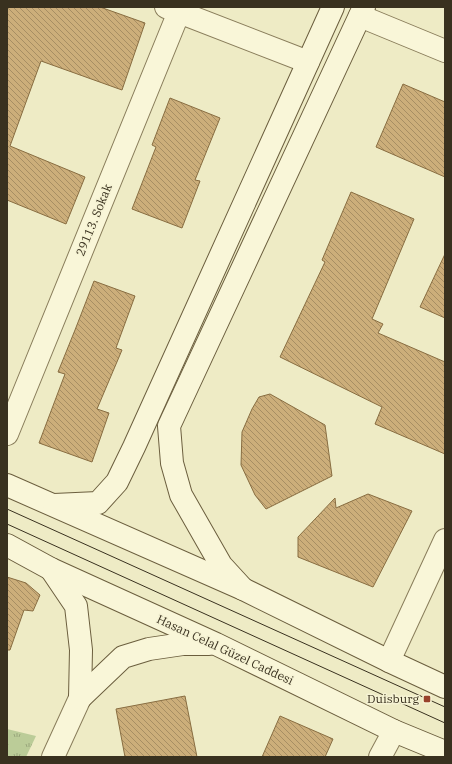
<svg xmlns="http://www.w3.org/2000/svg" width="452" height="764" viewBox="0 0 452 764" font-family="'IBM Plex Serif',serif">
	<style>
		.grass { fill: url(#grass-tufts) }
		.building { fill: url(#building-back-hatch); stroke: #886d41 }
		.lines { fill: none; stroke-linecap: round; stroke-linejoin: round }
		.street-casing { stroke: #897d5b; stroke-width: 24 }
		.secondary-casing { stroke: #6b5e3e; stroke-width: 24 }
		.street { stroke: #f9f6d8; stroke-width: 22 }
		.secondary { stroke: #f9f6d8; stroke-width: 22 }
		.tram { stroke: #39311f; stroke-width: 1 }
		.poi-dot { fill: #98422b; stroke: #f6f3d4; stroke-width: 1.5 }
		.labels { text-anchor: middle; stroke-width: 3; stroke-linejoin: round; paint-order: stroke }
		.street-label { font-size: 12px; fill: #39311f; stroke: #f6f3d4 }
		.poi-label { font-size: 12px; fill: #39311f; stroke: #f6f3d4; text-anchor: end }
	</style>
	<defs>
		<pattern id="grass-tufts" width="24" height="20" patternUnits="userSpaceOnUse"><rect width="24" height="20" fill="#bbcc98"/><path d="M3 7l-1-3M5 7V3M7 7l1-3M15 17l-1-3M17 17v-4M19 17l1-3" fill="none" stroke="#99a67b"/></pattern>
		<pattern id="building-back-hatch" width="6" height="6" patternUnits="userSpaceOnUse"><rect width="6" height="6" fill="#ccae7a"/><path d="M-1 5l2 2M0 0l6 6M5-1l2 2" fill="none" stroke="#a78e63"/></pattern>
	</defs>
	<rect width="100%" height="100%" fill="#eeebc5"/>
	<path class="grass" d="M 7,729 L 36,736 L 26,757 L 7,757 Z"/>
	<g class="building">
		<path d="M 7,7 L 100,7 L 145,23 L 122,90 L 41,61 L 10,146 L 85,177 L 66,224 L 7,200 Z"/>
		<path d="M 403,84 L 445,102 L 445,177 L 376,147 Z"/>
		<path d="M 170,98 L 220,118 L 195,180 L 200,181 L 182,228 L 132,209 L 156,147 L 152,145 Z"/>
		<path d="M 351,192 L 414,219 L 372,319 L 383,324 L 378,333 L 445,362 L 445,454 L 375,424 L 382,407 L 280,357 L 325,262 L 322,260 Z"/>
		<path d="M 445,254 L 445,318 L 420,307 Z"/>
		<path d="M 94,281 L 135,296 L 116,348 L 122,350 L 97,409 L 109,413 L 92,462 L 39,443 L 65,374 L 58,372 L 75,330 Z"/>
		<path d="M 270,394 L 325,425 L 332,476 L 266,509 L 255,495 L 241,465 L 242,432 L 252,409 L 259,397 Z"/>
		<path d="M 368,494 L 412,511 L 373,587 L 298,557 L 298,537 L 335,498 L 336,508 Z"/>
		<path d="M 7,577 L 26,583 L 40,595 L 33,611 L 24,610 L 10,650 L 7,650 Z"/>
		<path d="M 185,696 L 197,757 L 125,757 L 116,709 Z"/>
		<path d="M 280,716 L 333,739 L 325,757 L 262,757 Z"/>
	</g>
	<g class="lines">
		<defs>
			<g id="street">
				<path d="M 166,7 L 308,62"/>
				<path d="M 360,16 L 445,51"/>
				<path d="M 7,434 L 181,7"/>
				<path d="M 389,661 L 445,540"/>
				<path d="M 53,757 L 80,698"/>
				<path d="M 380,757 L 394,731"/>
			</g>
			<g id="secondary">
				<path d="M 7,485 L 243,589 L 389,661 L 445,687"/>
				<path d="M 54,505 L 98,503 L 117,482 L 134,447 L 333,7"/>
				<path d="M 7,545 L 51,569 L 216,644 L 394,731 L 445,752"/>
				<path d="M 51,569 L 76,606 L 81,650 L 80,698"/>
				<path d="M 243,589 L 221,565 L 181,495 L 172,463 L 169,426 L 364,7"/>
				<path d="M 80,698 L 123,657 L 149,649 L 183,644 L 209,644"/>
			</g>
		</defs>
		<use href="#street" class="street-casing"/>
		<use href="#secondary" class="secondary-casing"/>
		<use href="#street" class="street"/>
		<use href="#secondary" class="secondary"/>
		<g class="tram">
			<path d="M 7,509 L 445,707"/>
			<path d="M 7,524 L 445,723"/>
		</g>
	</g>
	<rect class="poi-dot" x="423" y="695" width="8" height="8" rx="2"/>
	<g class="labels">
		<g class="street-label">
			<text transform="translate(94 220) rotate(-68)" y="4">29113. Sokak</text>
			<text transform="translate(225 650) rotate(25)" y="4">Hasan Celal Güzel Caddesi</text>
		</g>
		<g class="poi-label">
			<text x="419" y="703">Duisburg</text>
		</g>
	</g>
	<rect width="452" height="764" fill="none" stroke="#39311f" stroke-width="16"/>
</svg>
